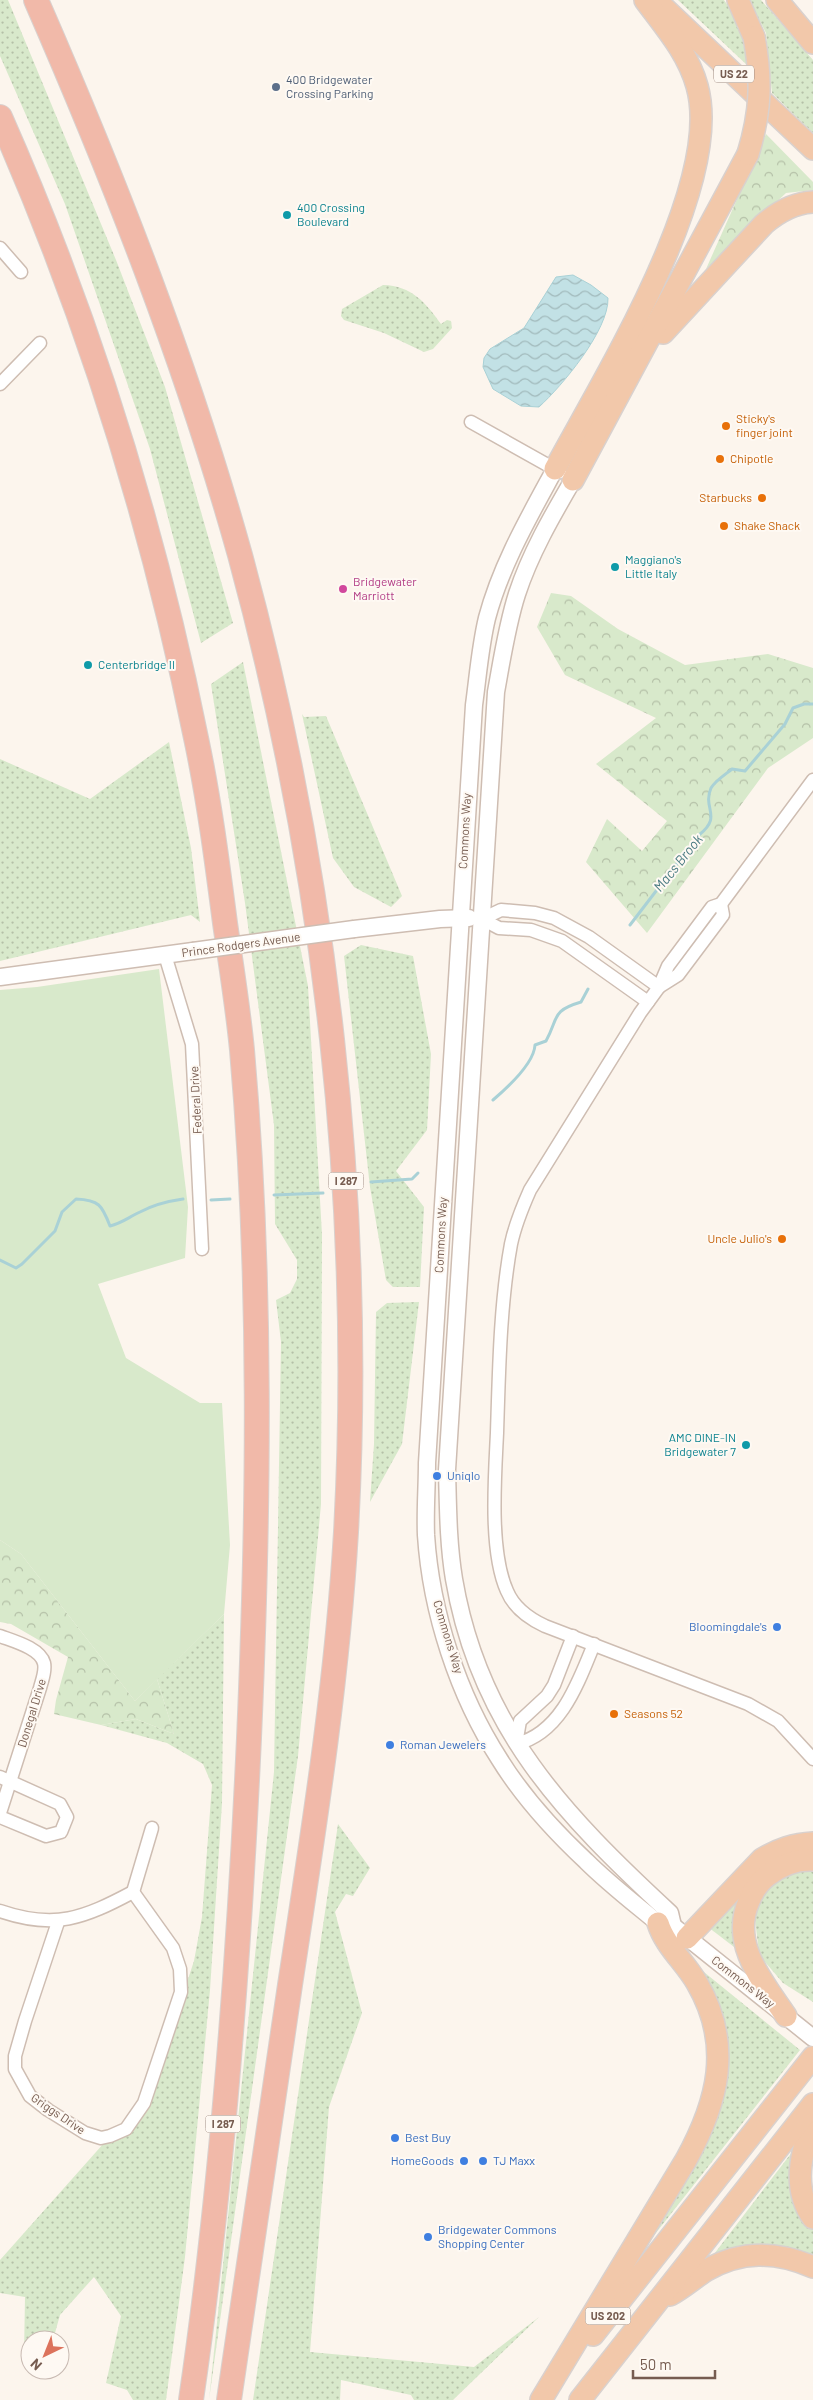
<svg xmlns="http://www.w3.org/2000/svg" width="813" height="2400" viewBox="0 0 813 2400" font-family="Barlow,sans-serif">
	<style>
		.grass { fill: url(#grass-dots) }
		.forest { fill: url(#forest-crowns) }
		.green { fill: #d8e9cb }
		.water { fill: url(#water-waves); stroke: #a9d1d6 }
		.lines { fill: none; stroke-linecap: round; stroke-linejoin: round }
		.stream { stroke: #a9d1d6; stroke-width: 3 }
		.minor-casing { stroke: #cebdb2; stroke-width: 15 }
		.tertiary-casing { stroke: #cebdb2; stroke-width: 19 }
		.trunk-casing { stroke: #d9d1ce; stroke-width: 24 }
		.motorway-casing { stroke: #d9d1ce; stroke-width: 26 }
		.minor { stroke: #fff; stroke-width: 12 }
		.tertiary { stroke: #fff; stroke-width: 16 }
		.trunk { stroke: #f2c8aa; stroke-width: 21 }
		.motorway { stroke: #f1b9a9; stroke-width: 24 }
		.tertiary-bridge-casing { stroke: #cebdb2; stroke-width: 19; stroke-linecap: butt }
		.trunk-bridge-casing { stroke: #d9d1ce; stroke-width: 24; stroke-linecap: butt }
		.tertiary-bridge { stroke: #fff; stroke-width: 16 }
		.trunk-bridge { stroke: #f2c8aa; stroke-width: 21 }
		.service-dot { fill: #5c6f8a; stroke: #fef9f3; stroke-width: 2 }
		.culture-dot { fill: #0f9aa8; stroke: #fef9f3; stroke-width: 2 }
		.food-dot { fill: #e8710a; stroke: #fef9f3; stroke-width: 2 }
		.hotel-dot { fill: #d1479c; stroke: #fef9f3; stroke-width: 2 }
		.shop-dot { fill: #3f7fe0; stroke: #fef9f3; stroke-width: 2 }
		.labels { text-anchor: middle; stroke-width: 4; stroke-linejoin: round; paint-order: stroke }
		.shield { fill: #fef9f3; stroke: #9f8b81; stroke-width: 1 }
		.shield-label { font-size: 11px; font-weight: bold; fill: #765c50 }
		.service-label { font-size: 12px; fill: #4e5e75; stroke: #fef9f3; text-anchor: start }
		.culture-label { font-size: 12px; fill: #0d838f; stroke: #fef9f3; text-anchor: start }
		.food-label { font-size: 12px; fill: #c56008; stroke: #fef9f3; text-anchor: start }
		.hotel-label { font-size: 12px; fill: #b23c85; stroke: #fef9f3; text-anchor: start }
		.street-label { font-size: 12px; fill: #765c50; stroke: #fef9f3 }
		.shop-label { font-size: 12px; fill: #366cbe; stroke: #fef9f3; text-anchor: start }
		.water-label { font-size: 14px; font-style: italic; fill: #477980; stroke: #fef9f3 }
	</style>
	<defs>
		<pattern id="grass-dots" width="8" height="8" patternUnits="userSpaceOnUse" patternTransform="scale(1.25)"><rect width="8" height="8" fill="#d8e9cb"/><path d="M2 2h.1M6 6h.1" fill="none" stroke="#b4c0a7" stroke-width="1.8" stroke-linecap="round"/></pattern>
		<pattern id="forest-crowns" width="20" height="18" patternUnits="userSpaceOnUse" patternTransform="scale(1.25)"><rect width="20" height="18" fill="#d8e9cb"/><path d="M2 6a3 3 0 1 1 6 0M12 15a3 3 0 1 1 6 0" fill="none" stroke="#b4c0a7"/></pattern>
		<pattern id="water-waves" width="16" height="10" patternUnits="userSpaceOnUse" patternTransform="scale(1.25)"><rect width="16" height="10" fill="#c2e1e5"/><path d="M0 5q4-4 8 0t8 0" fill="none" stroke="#a2babc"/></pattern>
	</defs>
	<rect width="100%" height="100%" fill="#fcf5ed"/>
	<g class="grass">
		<path d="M 0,0 L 8,0 L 116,260 L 165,387 L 233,623 L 201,643 L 150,449 L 65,204 L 0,56 Z"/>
		<path d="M 678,0 L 724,0 L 738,20 L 748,66 Z"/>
		<path d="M 749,0 L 761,0 L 813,60 L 813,133 L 772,93 L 766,33 Z"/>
		<path d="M 383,285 C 412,286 425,302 441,324 L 447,320 L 451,321 L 452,328 L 433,349 L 424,352 L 384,333 L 344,320 L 341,316 L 342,309 Z"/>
		<path d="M 243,662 L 308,986 L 322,1235 L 321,1504 L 298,1756 L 209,2400 L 274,1772 L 281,1342 L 276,1300 L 290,1293 L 297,1279 L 297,1260 L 275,1224 L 274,1125 L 245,903 L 211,684 Z"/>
		<path d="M 302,714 L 304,717 L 326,716 L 402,896 L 391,907 L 354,887 L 333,858 Z"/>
		<path d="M 169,742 L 191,848 L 200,922 L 191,915 L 0,961 L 0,759 L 90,799 Z"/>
		<path d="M 361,945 L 413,956 L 431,1054 L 427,1130 L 396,1171 L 424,1207 L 420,1287 L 393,1287 L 386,1280 L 370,1187 L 344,956 Z"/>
		<path d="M 419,1302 L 402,1444 L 370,1502 L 374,1444 L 376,1312 L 387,1303 Z"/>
		<path d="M 224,1614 L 222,1803 L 210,1990 L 185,2257 L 166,2400 L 133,2400 L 127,2390 L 106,2383 L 121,2316 L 94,2277 L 60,2315 L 53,2340 L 30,2340 L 30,2356 L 24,2355 L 25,2297 L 0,2293 L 0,2260 L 112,2134 L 146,2106 L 194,1961 L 202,1917 L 212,1785 L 203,1764 L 167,1743 L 101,1725 L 136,1719 L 174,1734 L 157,1679 Z"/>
		<path d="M 338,1824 L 370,1868 L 353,1896 L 346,1894 L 335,1912 L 362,2013 L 329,2107 L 310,2352 L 474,2367 L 539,2317 L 453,2400 L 414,2400 L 411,2395 L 341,2380 L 340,2400 L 253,2400 Z"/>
		<path d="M 779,1861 L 738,1950 L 708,1927 Z"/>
		<path d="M 813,1866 L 813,2002 L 783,1983 L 765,1962 L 759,1952 L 755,1920 L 760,1893 L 780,1874 Z"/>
		<path d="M 699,1968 L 800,2050 L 633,2262 L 716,2113 Z"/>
		<path d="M 799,2143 L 810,2225 L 813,2229 L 813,2259 L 711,2258 Z"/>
	</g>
	<g class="forest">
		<path d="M 766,134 L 813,182 L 813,190 L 786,193 L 706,269 Z"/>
		<path d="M 551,593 L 571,596 L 618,629 L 685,665 L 768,654 L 813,668 L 813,738 L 768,768 L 647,933 L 586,862 L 607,819 L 642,851 L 667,821 L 596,764 L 656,718 L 565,675 L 537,627 Z"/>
		<path d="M 0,1540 L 21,1554 L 135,1701 L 157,1679 L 174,1734 L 136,1719 L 101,1725 L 54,1714 L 56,1700 L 68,1657 L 11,1624 L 0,1622 Z"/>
	</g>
	<path class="green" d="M 159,969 L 188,1207 L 185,1258 L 98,1284 L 126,1358 L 200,1403 L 222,1403 L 230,1545 L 224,1614 L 135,1701 L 21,1554 L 0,1540 L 0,990 L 37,987 Z"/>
	<path class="water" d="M 573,275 L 591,285 L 608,298 C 609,330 562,386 539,407 L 521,406 L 493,389 L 483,367 L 484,358 L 490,349 L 524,328 L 556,277 Z"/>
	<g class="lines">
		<g class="stream">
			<path d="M 630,925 L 699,835 C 723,816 702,809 711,788 C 715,781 726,774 732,769 L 745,771 L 785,724 L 793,708 L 804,704 L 813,704"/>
			<path d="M 493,1100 C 507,1088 534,1064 535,1045 L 546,1041 C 559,1017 551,1011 581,1002 L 588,989"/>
			<path d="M 371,1182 L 412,1179 L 418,1173"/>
			<path d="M 274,1195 L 323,1193"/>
			<path d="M 211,1200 L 230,1199"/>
			<path d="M 0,1260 L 16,1268 L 22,1264 L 55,1231 L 62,1212 L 76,1199 C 99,1200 102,1205 110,1226 C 122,1223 129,1217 140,1212 C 153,1205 169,1201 183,1199"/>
		</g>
		<defs>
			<g id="minor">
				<path d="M 0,248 L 21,272"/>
				<path d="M 0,384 L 40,343"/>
				<path d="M 471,422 L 560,472"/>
				<path d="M 813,780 L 721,904 L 712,907 L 668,966 L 659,987 L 640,1013 L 530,1190 C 522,1208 515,1225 511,1244 C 500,1304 499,1371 497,1433 C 495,1476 489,1551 507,1591 C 514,1608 528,1618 545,1626 L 748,1704 L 778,1721 L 813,1759"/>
				<path d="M 482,919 L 501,910 L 535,913 L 554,918 L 589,937 L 659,987"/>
				<path d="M 482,919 L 499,928 L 531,930 L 562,941 L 648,1002"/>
				<path d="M 165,955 L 192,1044 L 202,1249"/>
				<path d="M 659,987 L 678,975 L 723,915 L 721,904"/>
				<path d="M 0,1636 C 13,1641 40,1648 44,1663 C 46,1671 42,1680 40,1688 L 0,1813"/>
				<path d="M 573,1636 L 554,1685 L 547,1696 L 520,1721 L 516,1744 C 561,1733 578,1683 594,1644"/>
				<path d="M 0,1777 L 60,1804 L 67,1817 L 61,1832 L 46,1836 L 0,1817"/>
				<path d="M 133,1892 L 152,1828"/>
				<path d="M 0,1911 C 55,1930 84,1918 133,1892"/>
				<path d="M 58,1922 L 25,2021 L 15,2056 L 15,2069 L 30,2096 L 48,2110 L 85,2133 L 101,2138 L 110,2136 L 126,2129 L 144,2103 L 181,1992 L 180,1969 L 173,1948 L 133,1892"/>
			</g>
			<g id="tertiary">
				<path d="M 555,469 C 529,517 501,565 487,618 C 480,647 478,676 474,705 L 427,1463 C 427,1486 425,1511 426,1535 C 431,1612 458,1695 500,1760 C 523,1797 554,1831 586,1861 C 608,1883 634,1903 658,1923 L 673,1926 L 813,2038"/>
				<path d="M 573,480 C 552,516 530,554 517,594 C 507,625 502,659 496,692 L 447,1470 C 448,1506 448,1543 454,1579 C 479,1727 564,1815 670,1913 L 673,1926"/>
				<path d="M 354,929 L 440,919 L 469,918"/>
				<path d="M 0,977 L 193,951"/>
			</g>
			<g id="trunk">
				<path d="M 738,0 L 754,37"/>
				<path d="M 777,0 L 813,43"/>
				<path d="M 661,5 L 813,149"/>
				<path d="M 663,333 L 764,224 C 778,212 793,203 813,202"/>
				<path d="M 555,469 C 602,381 725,185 697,86 C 688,53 665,27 645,0"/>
				<path d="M 573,480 L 748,154"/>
				<path d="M 687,1938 L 762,1859 C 779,1849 793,1844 813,1843"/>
				<path d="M 786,2016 C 763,1982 730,1944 749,1901 C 753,1891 758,1883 767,1876 C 781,1865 795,1859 813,1860"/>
				<path d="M 813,2122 C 800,2153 792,2189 813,2218"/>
				<path d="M 670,2295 C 683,2288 693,2279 705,2271 C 741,2250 776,2251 813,2267"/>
				<path d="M 593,2335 L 813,2057"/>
				<path d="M 541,2400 L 686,2160 C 718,2102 733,2045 697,1983 C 685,1962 665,1946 658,1923"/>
				<path d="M 580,2400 L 813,2104"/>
			</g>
			<g id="motorway">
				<path d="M 36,0 C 115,181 187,365 240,555 C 326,871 364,1205 346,1532 C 337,1685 313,1834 290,1985 C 269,2123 250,2262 229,2400"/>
				<path d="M 0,117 C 88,316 153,525 196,738 C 209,799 217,861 225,923 C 231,965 238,1008 242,1050 C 262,1279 259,1509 249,1738 C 239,1959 223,2181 191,2400"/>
			</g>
		</defs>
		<use href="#minor" class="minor-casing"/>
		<use href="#tertiary" class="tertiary-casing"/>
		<use href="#trunk" class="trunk-casing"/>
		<use href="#motorway" class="motorway-casing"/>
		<use href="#minor" class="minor"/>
		<use href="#tertiary" class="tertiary"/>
		<use href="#trunk" class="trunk"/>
		<use href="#motorway" class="motorway"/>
		<defs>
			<path id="tertiary-bridge" d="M 193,951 L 354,929"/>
			<path id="trunk-bridge" d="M 748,154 C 761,111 762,80 754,37"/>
		</defs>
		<use href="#tertiary-bridge" class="tertiary-bridge-casing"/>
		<use href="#trunk-bridge" class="trunk-bridge-casing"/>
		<use href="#tertiary-bridge" class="tertiary-bridge"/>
		<use href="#trunk-bridge" class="trunk-bridge"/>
	</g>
	<circle class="service-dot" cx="276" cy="87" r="5"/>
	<g class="culture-dot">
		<circle cx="287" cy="215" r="5"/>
		<circle cx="615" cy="567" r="5"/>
		<circle cx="88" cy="665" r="5"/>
		<circle cx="746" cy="1445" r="5"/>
	</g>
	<g class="food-dot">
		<circle cx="726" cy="426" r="5"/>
		<circle cx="720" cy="459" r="5"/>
		<circle cx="762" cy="498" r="5"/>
		<circle cx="724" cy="526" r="5"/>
		<circle cx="782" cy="1239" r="5"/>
		<circle cx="614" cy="1714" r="5"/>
	</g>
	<circle class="hotel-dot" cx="343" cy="589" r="5"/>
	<g class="shop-dot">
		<circle cx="437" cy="1476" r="5"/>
		<circle cx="777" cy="1627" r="5"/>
		<circle cx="390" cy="1745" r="5"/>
		<circle cx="395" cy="2138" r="5"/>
		<circle cx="464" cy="2161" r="5"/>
		<circle cx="483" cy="2161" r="5"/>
		<circle cx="428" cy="2237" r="5"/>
	</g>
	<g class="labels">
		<g class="shield">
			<rect x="714" y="65.5" width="40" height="17" rx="4"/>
			<rect x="328.5" y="1172.5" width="35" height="17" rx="4"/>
			<rect x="205.5" y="2115.5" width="35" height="17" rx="4"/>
			<rect x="585.5" y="2307.5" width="45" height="17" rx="4"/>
		</g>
		<g class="shield-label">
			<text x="734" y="78">US 22</text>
			<text x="346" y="1185">I 287</text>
			<text x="223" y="2128">I 287</text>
			<text x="608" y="2320">US 202</text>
		</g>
		<g class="service-label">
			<text x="286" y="84">400 Bridgewater<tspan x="286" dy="14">Crossing Parking</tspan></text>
		</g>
		<g class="culture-label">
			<text x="297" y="212">400 Crossing<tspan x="297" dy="14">Boulevard</tspan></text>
			<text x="625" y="564">Maggiano's<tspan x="625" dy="14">Little Italy</tspan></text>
			<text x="98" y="669">Centerbridge II</text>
			<text x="736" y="1442" text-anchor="end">AMC DINE-IN<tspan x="736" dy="14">Bridgewater 7</tspan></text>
		</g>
		<g class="food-label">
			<text x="736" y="423">Sticky's<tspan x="736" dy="14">finger joint</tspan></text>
			<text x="730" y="463">Chipotle</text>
			<text x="752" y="502" text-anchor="end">Starbucks</text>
			<text x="734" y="530">Shake Shack</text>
			<text x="772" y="1243" text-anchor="end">Uncle Julio's</text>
			<text x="624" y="1718">Seasons 52</text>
		</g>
		<g class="hotel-label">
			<text x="353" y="586">Bridgewater<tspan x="353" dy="14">Marriott</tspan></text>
		</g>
		<g class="street-label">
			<text transform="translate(465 831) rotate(-87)" y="4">Commons Way</text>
			<text transform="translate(241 945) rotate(-8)" y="4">Prince Rodgers Avenue</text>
			<text transform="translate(196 1100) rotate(-93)" y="4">Federal Drive</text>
			<text transform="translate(441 1235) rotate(-87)" y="4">Commons Way</text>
			<text transform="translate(448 1637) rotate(73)" y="4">Commons Way</text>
			<text transform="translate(32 1713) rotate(-73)" y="4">Donegal Drive</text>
			<text transform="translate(743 1982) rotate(38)" y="4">Commons Way</text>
			<text transform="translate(58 2114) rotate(34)" y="4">Griggs Drive</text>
		</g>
		<g class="shop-label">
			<text x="447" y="1480">Uniqlo</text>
			<text x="767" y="1631" text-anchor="end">Bloomingdale's</text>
			<text x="400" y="1749">Roman Jewelers</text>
			<text x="405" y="2142">Best Buy</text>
			<text x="454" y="2165" text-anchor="end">HomeGoods</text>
			<text x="493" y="2165">TJ Maxx</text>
			<text x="438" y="2234">Bridgewater Commons<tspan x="438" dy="14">Shopping Center</tspan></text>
		</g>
		<g class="water-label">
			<text transform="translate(678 863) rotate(-51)" y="5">Macs Brook</text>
		</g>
	</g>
	<g transform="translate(45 2355) rotate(223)"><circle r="24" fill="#fef9f3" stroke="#c8bab2"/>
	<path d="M0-4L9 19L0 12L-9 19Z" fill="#dc735c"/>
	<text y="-8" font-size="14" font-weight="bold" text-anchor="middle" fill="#765c50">N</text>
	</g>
	<path d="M633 2370v8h82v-8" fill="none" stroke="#765c50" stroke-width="2.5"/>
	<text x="640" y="2370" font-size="15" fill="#765c50" stroke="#fef9f3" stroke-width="4" paint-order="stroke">50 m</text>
</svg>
